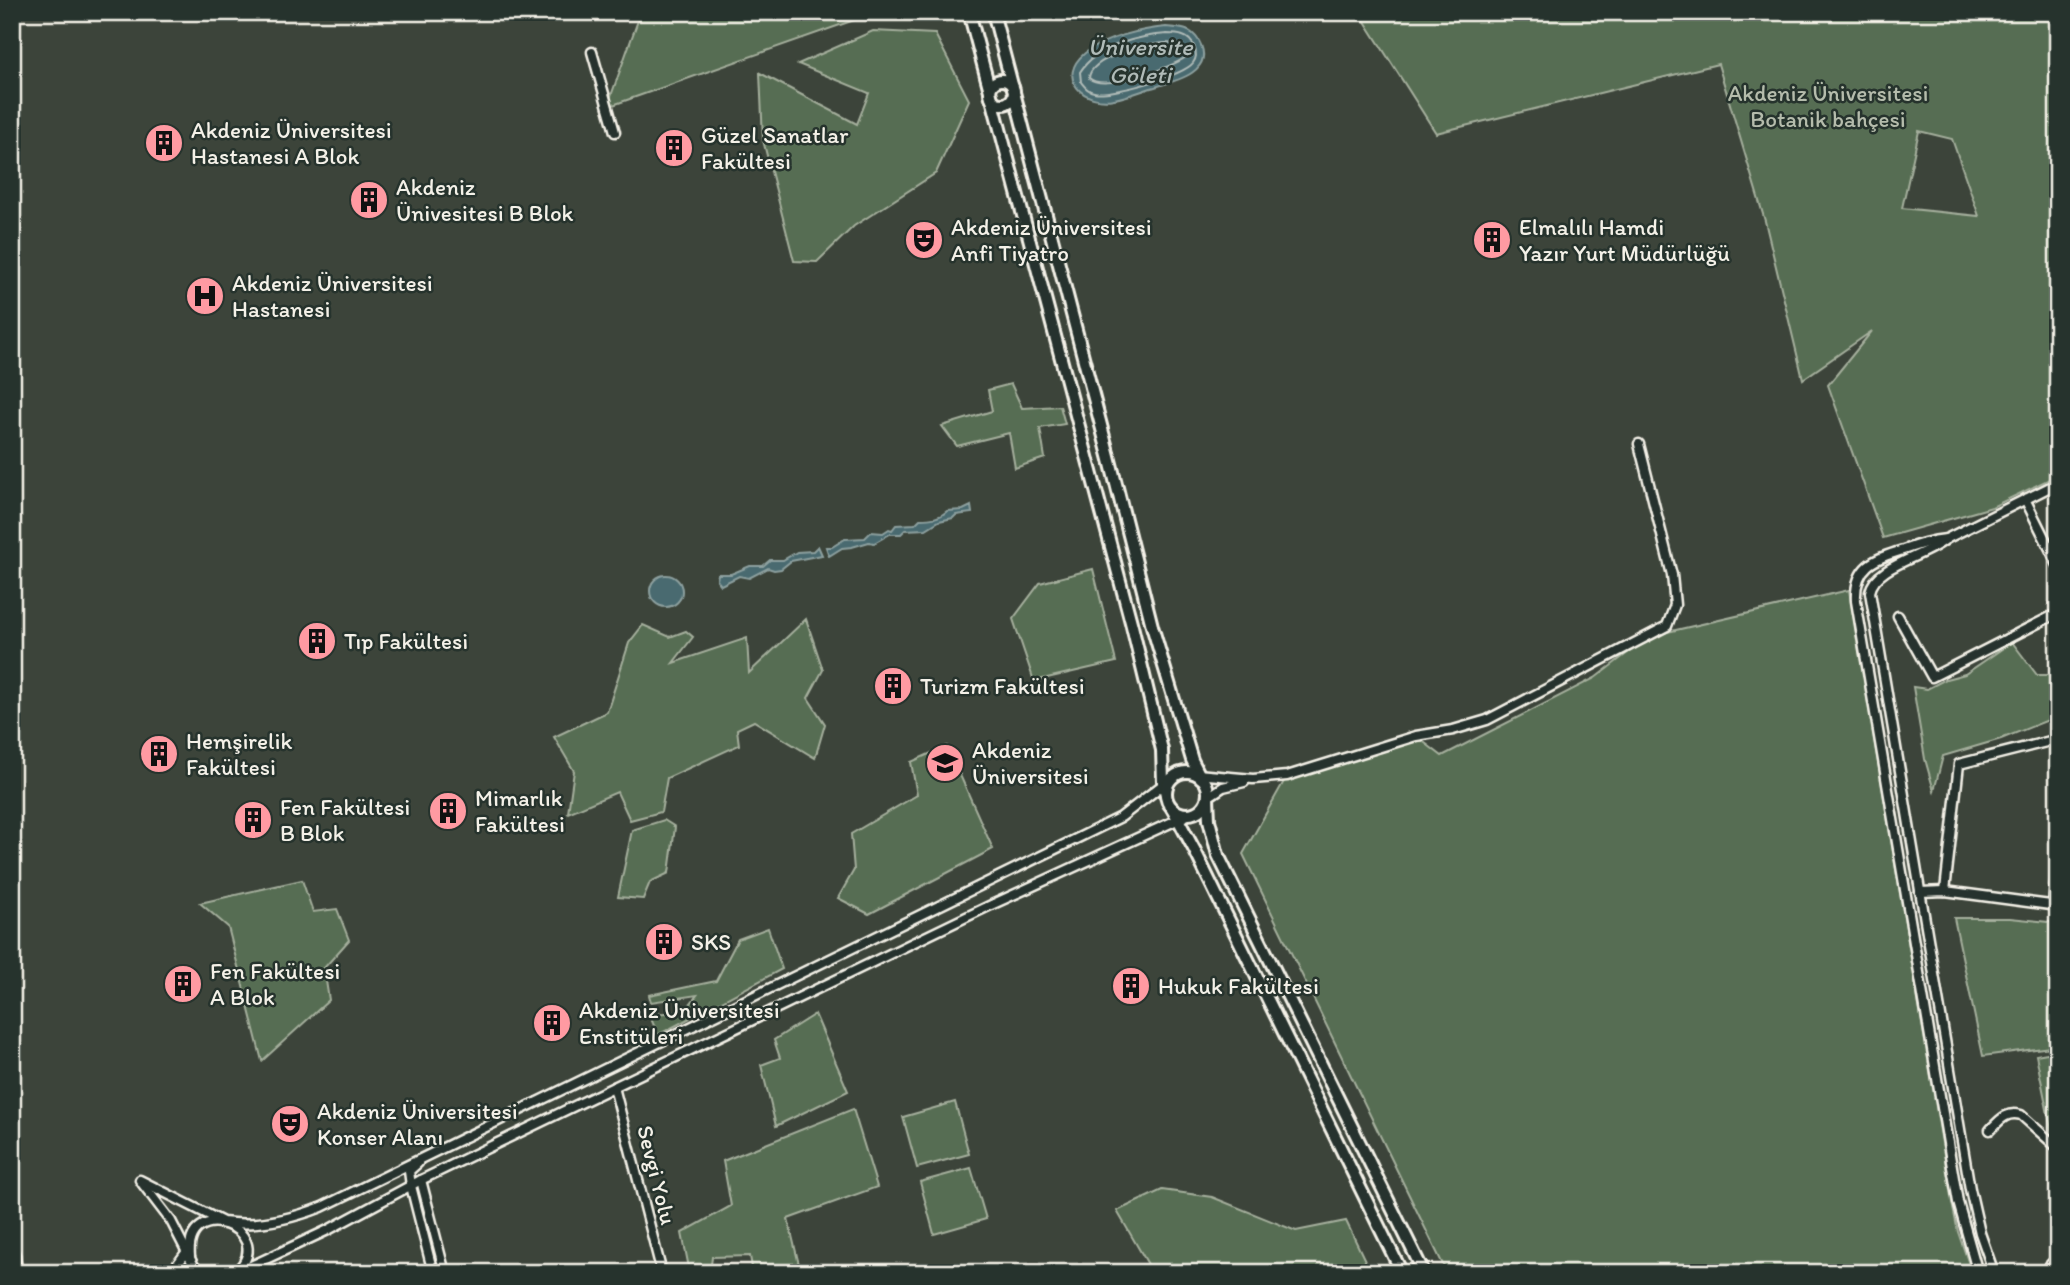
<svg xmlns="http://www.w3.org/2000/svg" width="2070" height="1285" viewBox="0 0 2070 1285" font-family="Itim,sans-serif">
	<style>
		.green { fill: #566d52; stroke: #a5af9d; stroke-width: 2; fill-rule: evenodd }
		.water { fill: #496a6f; stroke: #8da09f; stroke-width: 2 }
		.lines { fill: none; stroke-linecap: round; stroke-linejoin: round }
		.shore { stroke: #b0bbb8; stroke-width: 2 }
		.street-casing { stroke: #f4f1e8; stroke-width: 13 }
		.secondary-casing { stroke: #f4f1e8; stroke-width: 16 }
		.highway-casing { stroke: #f4f1e8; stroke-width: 19 }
		.street { stroke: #26332d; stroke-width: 8 }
		.secondary { stroke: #26332d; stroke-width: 10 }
		.highway { stroke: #716f52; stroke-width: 14 }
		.labels { text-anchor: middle; stroke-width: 5; stroke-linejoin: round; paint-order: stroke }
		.park-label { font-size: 23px; fill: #b5bcac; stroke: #26332d }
		.poi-label { font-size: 23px; fill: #f4f1e8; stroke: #26332d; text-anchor: start }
		.street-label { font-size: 23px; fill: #f4f1e8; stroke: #26332d }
		.water-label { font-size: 24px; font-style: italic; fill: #b0bbb8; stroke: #26332d }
	</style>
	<rect width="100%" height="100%" fill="#3c443a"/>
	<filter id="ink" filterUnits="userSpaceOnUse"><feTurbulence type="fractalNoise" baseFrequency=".0143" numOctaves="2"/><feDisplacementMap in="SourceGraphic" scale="14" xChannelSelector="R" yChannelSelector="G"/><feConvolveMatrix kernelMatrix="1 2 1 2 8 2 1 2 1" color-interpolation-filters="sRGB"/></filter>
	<g filter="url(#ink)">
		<g class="green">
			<path d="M 641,12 L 877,12 L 607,107 Z"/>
			<path d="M 1359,12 L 2058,12 L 2058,475 L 1992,507 L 1883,538 L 1828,385 L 1872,331 L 1803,379 L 1765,221 L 1718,64 L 1436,133 ZM 1919,131 L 1952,139 L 1979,216 L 1902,208 Z"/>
			<path d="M 873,31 L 935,34 L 969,100 L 936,173 L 854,226 L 817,262 L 794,261 L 763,140 L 760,73 L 857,124 L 869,93 L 798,64 Z"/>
			<path d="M 1011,384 L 1022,408 L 1060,406 L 1065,424 L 1040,428 L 1045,458 L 1015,468 L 1009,433 L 957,446 L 942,426 L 992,411 L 988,390 Z"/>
			<path d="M 1093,569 L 1116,662 L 1034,681 L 1013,619 L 1040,583 Z"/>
			<path d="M 1849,590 L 1953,1208 L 1958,1232 L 1972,1273 L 1447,1273 L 1243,854 L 1287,776 L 1416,736 L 1442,756 L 1595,678 L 1650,636 Z"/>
			<path d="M 806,619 L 823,670 L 808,698 L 825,724 L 815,758 L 754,721 L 737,729 L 739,745 L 667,778 L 661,812 L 630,820 L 617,792 L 568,813 L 574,771 L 554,737 L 607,712 L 629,643 L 643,625 L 670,637 L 686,631 L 693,637 L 673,663 L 747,638 L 749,673 Z"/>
			<path d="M 2012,642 L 2037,675 L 2050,675 L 2058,665 L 2058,716 L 2001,739 L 1943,756 L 1934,791 L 1925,759 L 1913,687 L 1927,689 L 1946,679 L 1965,674 Z"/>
			<path d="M 947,746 L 993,849 L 869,914 L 838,898 L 854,870 L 851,834 L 917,795 L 911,762 Z"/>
			<path d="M 664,820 L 675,827 L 669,873 L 650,882 L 643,899 L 618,897 L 632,830 Z"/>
			<path d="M 302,880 L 313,912 L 337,909 L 349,940 L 324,968 L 329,1000 L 262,1061 L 228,927 L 200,903 Z"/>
			<path d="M 1954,918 L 2010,918 L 2058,923 L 2058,1046 L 1983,1056 Z"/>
			<path d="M 768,928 L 782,969 L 658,1035 L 649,1014 L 684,1012 L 697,995 L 651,1002 L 649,995 L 716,981 L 738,939 Z"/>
			<path d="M 815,1014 L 848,1091 L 776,1126 L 761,1065 L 780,1058 L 774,1040 Z"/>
			<path d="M 2058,1051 L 2058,1141 L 2053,1139 L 2036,1055 Z"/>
			<path d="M 955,1102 L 969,1154 L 917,1168 L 903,1117 Z"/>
			<path d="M 853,1109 L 877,1187 L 788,1219 L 801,1273 L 753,1273 L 750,1256 L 712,1257 L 710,1273 L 690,1273 L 682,1233 L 731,1206 L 723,1161 Z"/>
			<path d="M 971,1168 L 986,1219 L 934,1234 L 920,1182 Z"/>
			<path d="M 1162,1190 L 1212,1197 L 1296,1231 L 1346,1221 L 1371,1273 L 1153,1273 L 1117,1211 Z"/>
		</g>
		<g class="water">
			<path d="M 1166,27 C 1180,28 1191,28 1199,41 C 1217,73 1172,82 1151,88 C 1139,92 1126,97 1114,99 C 1084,105 1055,78 1085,53 C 1104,38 1142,29 1166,27 Z"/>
			<path d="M 971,506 L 972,513 L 956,515 L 953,518 L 939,521 L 926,529 L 905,530 L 901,534 L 890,534 L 874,543 L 869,542 L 852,547 L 842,548 L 829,556 L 826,547 L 832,547 L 845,539 L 865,538 L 871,532 L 883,533 L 889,529 L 892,530 L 896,525 L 915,524 L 920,519 C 931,519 940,518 947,511 L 963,510 Z"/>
			<path d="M 818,546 L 822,555 L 791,561 L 781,569 L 774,570 L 768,568 L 749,578 L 739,576 L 721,585 L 717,580 L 718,574 L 731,574 L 750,566 L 763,566 L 770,560 L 783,560 L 797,552 L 813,551 Z"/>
			<circle cx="666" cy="591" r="16"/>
		</g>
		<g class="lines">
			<g class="shore">
				<path d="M 1167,34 C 1172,34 1178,34 1183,36 C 1193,39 1200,54 1193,63 C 1183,76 1110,96 1094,92 C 1088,91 1085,87 1081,82 L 1080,72 C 1096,46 1138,36 1167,34 Z"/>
				<path d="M 1166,43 L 1182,45 L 1186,51 L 1186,57 C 1171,68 1103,92 1089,78 C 1090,57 1147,44 1166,43 Z"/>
			</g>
			<defs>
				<g id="street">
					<path d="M 592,52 L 615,132"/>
					<path d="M 2025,499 L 2058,565"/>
					<path d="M 1946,539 C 1931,540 1917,545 1903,550 C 1874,559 1854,566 1856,601 L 1958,1202 L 1978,1273"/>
					<path d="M 1898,616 L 1932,677 L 2058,613"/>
					<path d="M 1197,774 L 1253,779 L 1287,776 L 1416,736 L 1453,730 L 1487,720 L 1667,626 L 1675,605 L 1672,575 L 1639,444"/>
					<path d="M 1208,797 L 1223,787 L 1244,782"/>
					<path d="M 1945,891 L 1959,764 L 2058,739"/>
					<path d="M 1920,892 L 1945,891 L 2058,906"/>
					<path d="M 2053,906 L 2058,854"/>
					<path d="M 614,1087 L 662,1273"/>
					<path d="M 1990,1130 C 2000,1120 2006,1111 2021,1115 L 2058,1148"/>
					<path d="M 418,1163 L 409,1171 L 411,1186 L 433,1273"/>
					<path d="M 140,1180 L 223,1222 C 256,1227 291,1219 322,1207 L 1121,817 L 1174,776"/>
					<path d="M 421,1180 L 445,1273"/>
					<path d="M 142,1183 L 171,1221 L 194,1266 L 200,1273"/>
					<path d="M 190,1257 C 184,1194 277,1229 238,1270"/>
					<path d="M 2051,1264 L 2058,1259"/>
					<path d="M 171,1273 L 188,1250"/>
					<path d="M 236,1273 L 328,1230 L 421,1180 L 989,906 L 1190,814"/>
					<path d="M 1994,1273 L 1980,1233 L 1970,1189 L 1870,592 C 1875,565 1925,557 1946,539 L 2058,483"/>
				</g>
				<g id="secondary">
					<path d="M 969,12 L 1132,626 L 1162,750 L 1163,782 L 1166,795"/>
					<path d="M 993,12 L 1109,456 L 1152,626 L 1192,760 L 1201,778"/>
					<circle cx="1002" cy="92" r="12"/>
					<circle cx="1187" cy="793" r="21"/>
					<path d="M 1208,797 L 1209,820 L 1218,855 L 1424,1273"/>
					<path d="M 1172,808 L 1194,849 L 1402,1273"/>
				</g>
				<path id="highway" d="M 12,1255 L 14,1273"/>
			</defs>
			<use href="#street" class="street-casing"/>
			<use href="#secondary" class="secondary-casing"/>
			<use href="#highway" class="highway-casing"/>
			<use href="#street" class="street"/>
			<use href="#secondary" class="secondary"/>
			<use href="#highway" class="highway"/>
		</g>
	</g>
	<defs>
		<symbol id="building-disc" viewBox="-11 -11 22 22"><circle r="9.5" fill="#ff9aa2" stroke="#26332d"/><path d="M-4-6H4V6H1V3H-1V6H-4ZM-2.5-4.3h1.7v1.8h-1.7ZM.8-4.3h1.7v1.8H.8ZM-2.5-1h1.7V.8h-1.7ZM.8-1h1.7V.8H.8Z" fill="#111"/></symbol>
		<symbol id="theatre-disc" viewBox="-11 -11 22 22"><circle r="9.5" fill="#ff9aa2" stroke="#26332d"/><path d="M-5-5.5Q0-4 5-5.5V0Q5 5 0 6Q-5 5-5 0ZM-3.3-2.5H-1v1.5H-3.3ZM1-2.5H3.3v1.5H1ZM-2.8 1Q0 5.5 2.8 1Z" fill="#111"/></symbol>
		<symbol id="hospital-disc" viewBox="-11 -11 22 22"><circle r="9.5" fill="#ff9aa2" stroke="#26332d"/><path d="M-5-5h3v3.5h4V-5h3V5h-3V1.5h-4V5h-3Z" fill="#111"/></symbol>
		<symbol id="university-disc" viewBox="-11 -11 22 22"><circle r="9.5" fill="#ff9aa2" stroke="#26332d"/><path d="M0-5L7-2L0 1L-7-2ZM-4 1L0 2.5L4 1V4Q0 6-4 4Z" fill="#111"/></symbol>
	</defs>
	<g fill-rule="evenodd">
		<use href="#building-disc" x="142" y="121" width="44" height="44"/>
		<use href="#building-disc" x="652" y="126" width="44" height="44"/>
		<use href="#building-disc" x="347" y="178" width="44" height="44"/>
		<use href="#theatre-disc" x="902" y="218" width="44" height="44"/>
		<use href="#building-disc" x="1470" y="218" width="44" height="44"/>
		<use href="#hospital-disc" x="183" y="274" width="44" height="44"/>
		<use href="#building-disc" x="295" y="619" width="44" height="44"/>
		<use href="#building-disc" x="871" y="664" width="44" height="44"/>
		<use href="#building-disc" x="137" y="732" width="44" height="44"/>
		<use href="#university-disc" x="923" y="741" width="44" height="44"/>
		<use href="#building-disc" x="426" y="789" width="44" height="44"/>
		<use href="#building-disc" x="231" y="798" width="44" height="44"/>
		<use href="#building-disc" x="642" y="920" width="44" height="44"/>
		<use href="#building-disc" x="161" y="962" width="44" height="44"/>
		<use href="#building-disc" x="1109" y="964" width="44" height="44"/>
		<use href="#building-disc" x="530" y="1001" width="44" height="44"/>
		<use href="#theatre-disc" x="268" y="1102" width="44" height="44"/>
	</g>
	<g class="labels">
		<g class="park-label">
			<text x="1828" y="101">Akdeniz Üniversitesi<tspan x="1828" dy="26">Botanik bahçesi</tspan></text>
		</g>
		<g class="poi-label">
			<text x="191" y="138">Akdeniz Üniversitesi<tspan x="191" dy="26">Hastanesi A Blok</tspan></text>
			<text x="701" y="143">Güzel Sanatlar<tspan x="701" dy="26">Fakültesi</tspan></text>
			<text x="396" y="195">Akdeniz<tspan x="396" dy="26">Ünivesitesi B Blok</tspan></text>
			<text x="951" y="235">Akdeniz Üniversitesi<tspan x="951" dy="26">Anfi Tiyatro</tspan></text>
			<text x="1519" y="235">Elmalılı Hamdi<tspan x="1519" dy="26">Yazır Yurt Müdürlüğü</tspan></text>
			<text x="232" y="291">Akdeniz Üniversitesi<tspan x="232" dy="26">Hastanesi</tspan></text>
			<text x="344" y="649">Tıp Fakültesi</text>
			<text x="920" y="694">Turizm Fakültesi</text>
			<text x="186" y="749">Hemşirelik<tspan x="186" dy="26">Fakültesi</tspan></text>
			<text x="972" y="758">Akdeniz<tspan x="972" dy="26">Üniversitesi</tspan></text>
			<text x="475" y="806">Mimarlık<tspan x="475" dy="26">Fakültesi</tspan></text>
			<text x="280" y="815">Fen Fakültesi<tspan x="280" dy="26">B Blok</tspan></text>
			<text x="691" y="950">SKS</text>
			<text x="210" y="979">Fen Fakültesi<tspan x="210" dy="26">A Blok</tspan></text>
			<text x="1158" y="994">Hukuk Fakültesi</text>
			<text x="579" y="1018">Akdeniz Üniversitesi<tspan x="579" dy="26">Enstitüleri</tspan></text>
			<text x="317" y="1119">Akdeniz Üniversitesi<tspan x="317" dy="26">Konser Alanı</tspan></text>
		</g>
		<g class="street-label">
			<text transform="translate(657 1175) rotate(76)" y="8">Sevgi Yolu</text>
		</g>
		<g class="water-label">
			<text x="1140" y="55">Üniversite<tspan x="1140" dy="28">Göleti</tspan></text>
		</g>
	</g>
	<rect width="2070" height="1285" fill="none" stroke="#26332d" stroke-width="42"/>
	<rect x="21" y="21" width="2028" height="1243" fill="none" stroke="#f4f1e8" stroke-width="2.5" filter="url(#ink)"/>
</svg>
